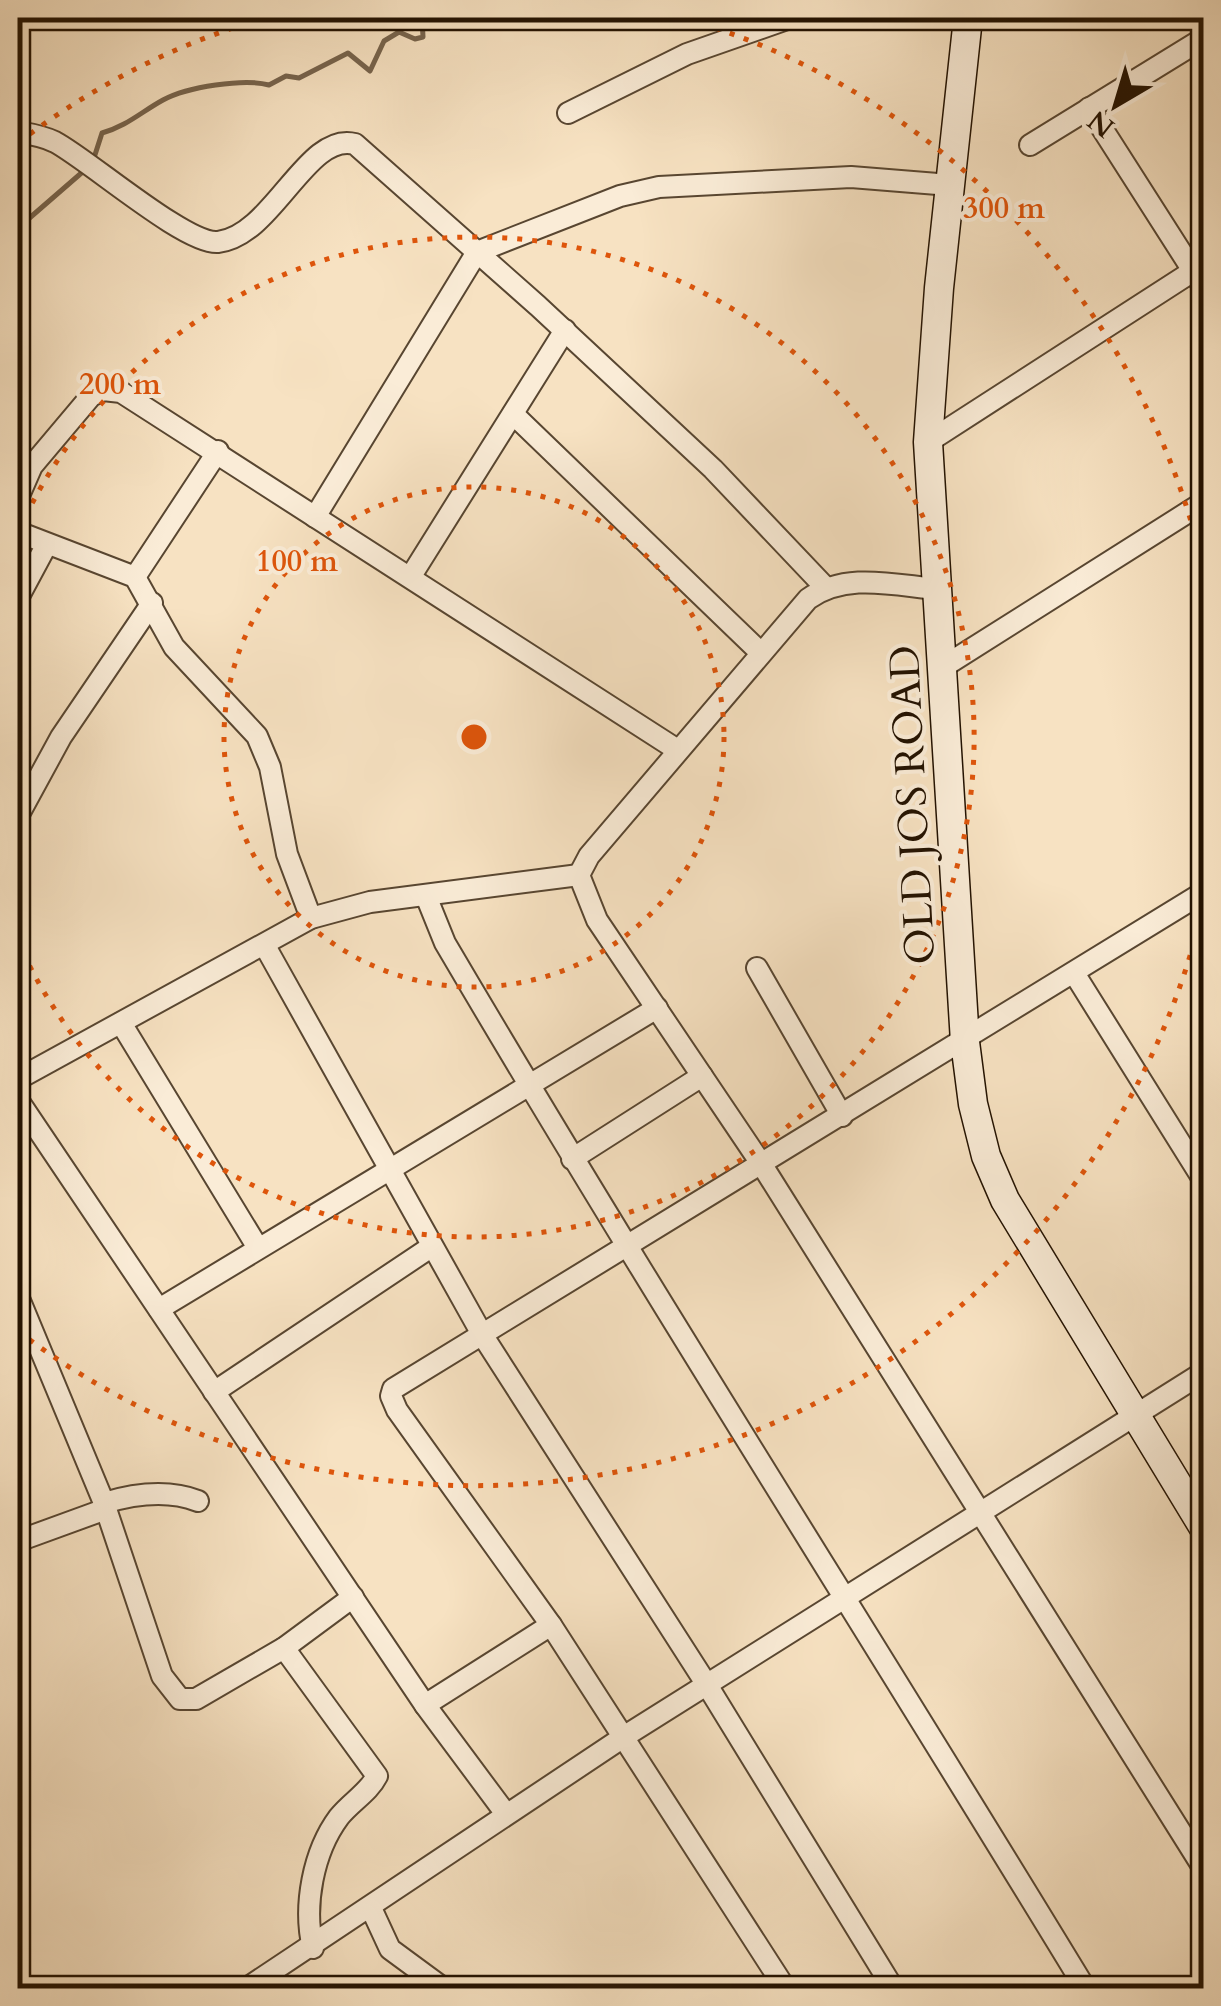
<svg xmlns="http://www.w3.org/2000/svg" width="1221" height="2006" viewBox="0 0 1221 2006" font-family="Cardo,serif">
	<style>
		.lines { fill: none; stroke-linecap: round; stroke-linejoin: round }
		.stream { stroke: #77644d; stroke-width: 5 }
		.minor-casing { stroke: #584631; stroke-width: 24 }
		.secondary-casing { stroke: #231201; stroke-width: 31 }
		.minor { stroke: #faecd7; stroke-width: 20 }
		.secondary { stroke: #faecd7; stroke-width: 28 }
		.ring { fill: none; stroke: #de550b; stroke-width: 5; stroke-dasharray: 5 10 }
		.labels { text-anchor: middle; stroke-width: 8; stroke-linejoin: round; paint-order: stroke }
		.street-label { font-size: 42px; fill: #231201; stroke: #faecd7 }
		.centre { fill: #de550b; stroke: #faecd7; stroke-width: 5 }
		.ring-label { font-size: 30px; text-anchor: middle; font-weight: bold; fill: #de550b; stroke: #faecd7; stroke-width: 8; stroke-linejoin: round; paint-order: stroke }
	</style>
	<rect width="100%" height="100%" fill="#f7e2c2"/>
	<filter id="stains"><feTurbulence type="fractalNoise" baseFrequency=".002" numOctaves="4"/><feColorMatrix values="0 0 0 0 .2 0 0 0 0 .09 0 0 0 0 .02 0 0 0 .5 -.17"/></filter>
	<radialGradient id="worn" r=".72"><stop offset=".6" stop-color="#630" stop-opacity="0"/><stop offset="1" stop-color="#630" stop-opacity=".3"/></radialGradient>
	<g class="lines">
		<g class="stream">
			<path d="M 93,161 L 102,133 C 127,126 141,112 163,100 C 187,87 244,78 269,85 L 286,76 L 299,78 L 348,53 L 370,71 L 384,41 L 399,32 L 415,39 L 423,37 L 422,18"/>
			<path d="M 18,228 L 86,169"/>
		</g>
		<defs>
			<g id="minor">
				<path d="M 1089,108 L 1204,288"/>
				<path d="M 568,113 L 687,54 L 790,18"/>
				<path d="M 18,132 C 30,134 43,136 55,142 C 89,160 186,245 218,242 C 273,236 307,131 355,144 L 538,306 L 713,469 L 825,587"/>
				<path d="M 1030,145 L 1204,38"/>
				<path d="M 513,414 L 760,652"/>
				<path d="M 928,442 L 1204,264"/>
				<path d="M 18,498 L 32,466 L 91,396 L 103,390 L 121,392 L 676,749"/>
				<path d="M 315,517 L 477,252 L 620,196 L 659,187 L 851,177 L 950,185"/>
				<path d="M 18,532 L 135,577 L 174,647 L 257,736 L 270,767 L 287,854 L 311,918"/>
				<path d="M 411,576 L 565,330"/>
				<path d="M 135,577 L 218,451"/>
				<path d="M 937,589 C 893,585 846,572 808,599 L 589,856 L 579,875 L 597,920 L 762,1165 L 1204,1869"/>
				<path d="M 18,598 L 47,544"/>
				<path d="M 943,667 L 1204,502"/>
				<path d="M 18,816 L 61,737 L 152,603"/>
				<path d="M 426,896 L 445,943 C 652,1295 873,1639 1085,1988"/>
				<path d="M 265,946 L 483,1336 L 707,1685 L 893,1988"/>
				<path d="M 757,968 L 842,1116"/>
				<path d="M 1074,973 L 1204,1181"/>
				<path d="M 121,1023 L 258,1248"/>
				<path d="M 18,1079 L 311,918 L 370,902 L 579,875"/>
				<path d="M 18,1100 L 425,1705 L 506,1814"/>
				<path d="M 572,1159 L 702,1076"/>
				<path d="M 18,1296 L 104,1503 L 162,1676 L 180,1699 L 196,1699 L 284,1648 L 353,1597"/>
				<path d="M 159,1309 L 657,1008"/>
				<path d="M 214,1392 L 431,1247"/>
				<path d="M 104,1503 C 134,1494 167,1489 198,1501"/>
				<path d="M 18,1541 L 106,1509"/>
				<path d="M 284,1648 L 377,1776 C 369,1792 351,1802 339,1817 C 313,1852 303,1906 313,1948"/>
				<path d="M 425,1705 L 551,1625"/>
				<path d="M 371,1908 L 390,1949 L 443,1988"/>
				<path d="M 247,1988 L 625,1736 L 1204,1372"/>
				<path d="M 785,1988 L 551,1625 L 397,1410 L 391,1396 L 393,1389 L 1204,892"/>
			</g>
			<path id="secondary" d="M 968,18 L 939,288 L 928,442 L 965,1042 L 973,1104 L 986,1156 L 1005,1200 L 1204,1528"/>
		</defs>
		<use href="#minor" class="minor-casing"/>
		<use href="#secondary" class="secondary-casing"/>
		<use href="#minor" class="minor"/>
		<use href="#secondary" class="secondary"/>
	</g>
	<g class="ring">
		<circle cx="474" cy="737" r="250"/>
		<path d="M19 530A500 500 0 1 1 19 944"/>
		<path d="M1202 912A749 749 0 0 1 18 1331M18 143A749 749 0 0 1 261 19M687 19A749 749 0 0 1 1202 562"/>
	</g>
	<g class="labels">
		<g class="street-label">
			<text transform="translate(911 805) rotate(-93)" y="15">OLD JOS ROAD</text>
		</g>
	</g>
	<circle cx="474" cy="737" r="15" class="centre"/>
	<g class="ring-label">
		<text x="1004" y="218">300 m</text>
		<text x="120" y="394">200 m</text>
		<text x="297" y="571">100 m</text>
	</g>
	<rect width="1221" height="2006" fill="none" stroke="#f7e2c2" stroke-width="60"/>
	<rect x="20" y="20" width="1181" height="1966" fill="none" stroke="#231201" stroke-width="5"/>
	<rect x="30" y="30" width="1161" height="1946" fill="none" stroke="#231201" stroke-width="2.5"/>
	<g transform="translate(1116 105) rotate(218)" stroke="#faecd7" stroke-width="8" paint-order="stroke">
	<path d="M0-8L18 38L0 25L-18 38Z" fill="#231201"/>
	<text y="-15" font-size="28" font-weight="bold" text-anchor="middle" fill="#231201">N</text>
	</g>
	<rect width="100%" height="100%" filter="url(#stains)"/>
	<rect width="100%" height="100%" fill="url(#worn)"/>
</svg>
